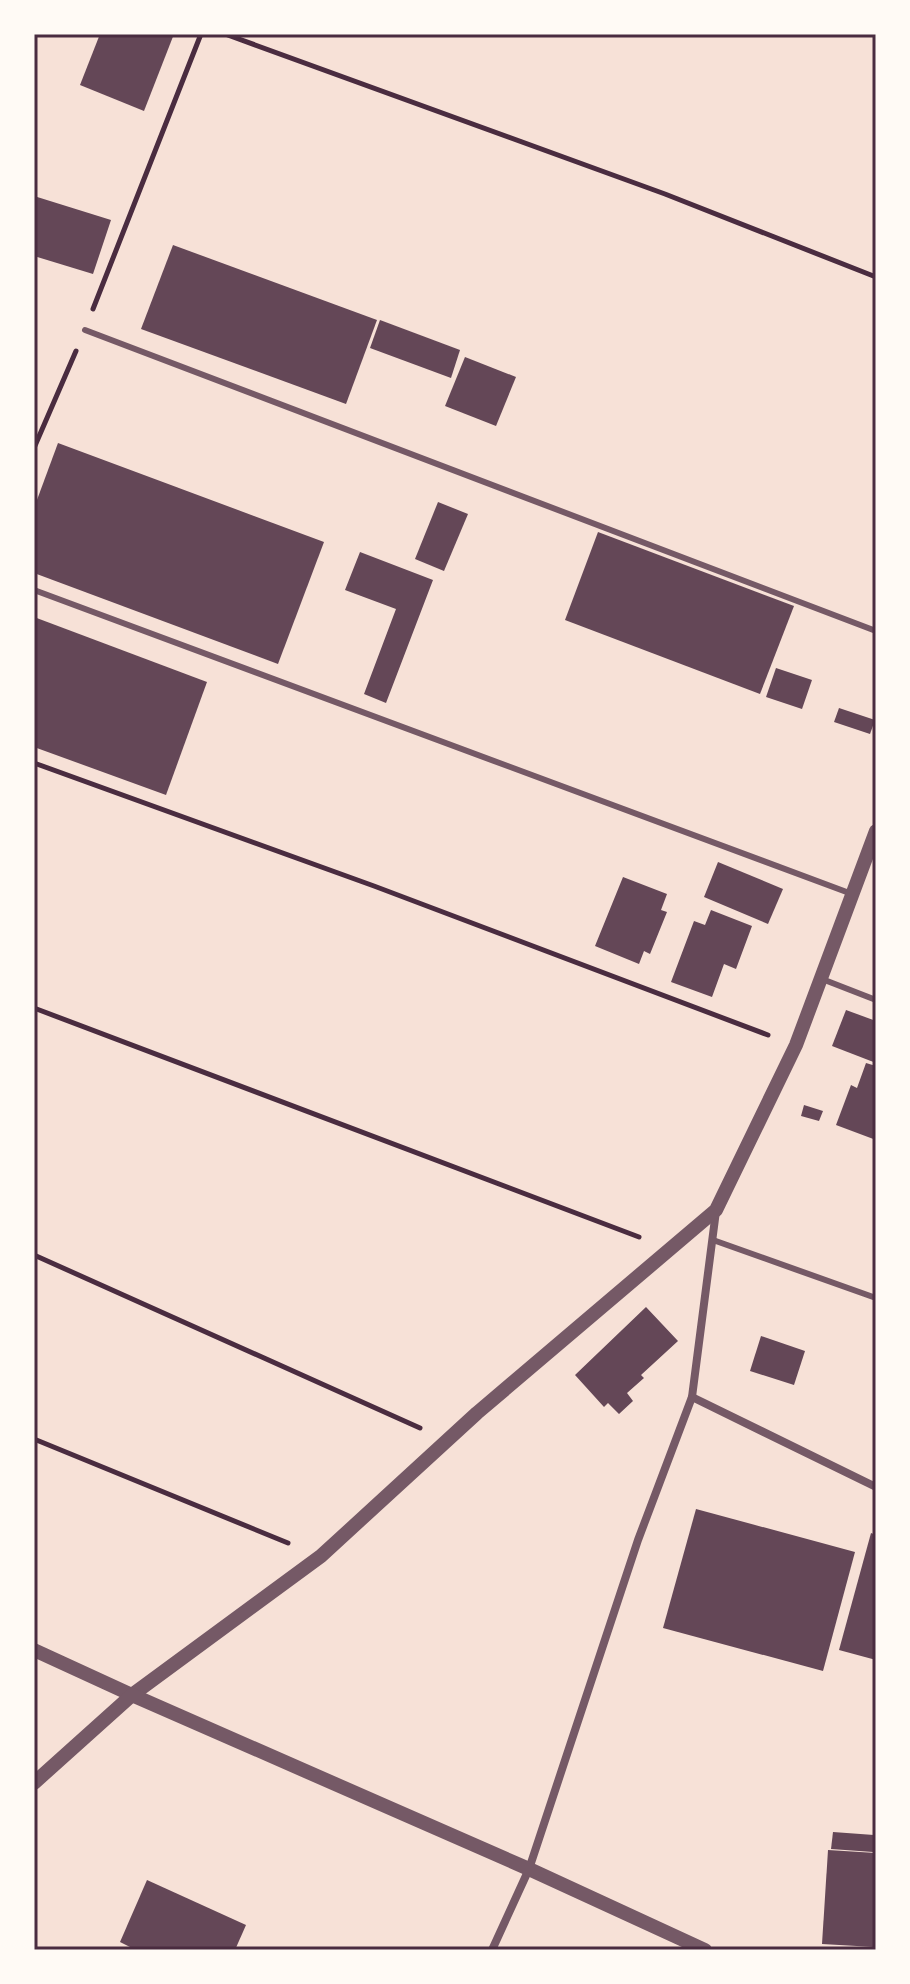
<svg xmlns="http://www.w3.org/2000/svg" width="910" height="1984" viewBox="0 0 910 1984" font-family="'Asap Condensed',sans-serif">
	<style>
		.building { fill: #644757 }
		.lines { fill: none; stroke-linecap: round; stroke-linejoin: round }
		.path { stroke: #4a2c40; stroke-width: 5 }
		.service { stroke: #755966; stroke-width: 6 }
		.minor { stroke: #755966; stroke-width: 8 }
		.tertiary { stroke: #755966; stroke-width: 14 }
		.neatline { fill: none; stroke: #4a2c40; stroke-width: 3 }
	</style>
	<rect width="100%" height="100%" fill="#f7e1d7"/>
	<g class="building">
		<path d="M 100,34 L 174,34 L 144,111 L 80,85 Z"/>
		<path d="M 34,196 L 111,220 L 93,274 L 34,256 Z"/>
		<path d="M 173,245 L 377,320 L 346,404 L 141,329 Z"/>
		<path d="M 380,320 L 460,350 L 451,378 L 370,348 Z"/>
		<path d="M 465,357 L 516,377 L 496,426 L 445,406 Z"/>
		<path d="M 58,443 L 324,542 L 278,664 L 34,573 L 34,508 Z"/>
		<path d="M 438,502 L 468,514 L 444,571 L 415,559 Z"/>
		<path d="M 598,532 L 794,606 L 760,694 L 565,620 Z"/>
		<path d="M 360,552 L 433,580 L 386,703 L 364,694 L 396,609 L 345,590 Z"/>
		<path d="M 34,617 L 207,682 L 166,795 L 34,747 Z"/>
		<path d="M 776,668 L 812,680 L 802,709 L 766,697 Z"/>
		<path d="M 839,708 L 875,720 L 870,734 L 834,722 Z"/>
		<path d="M 718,862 L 783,889 L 768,924 L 704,897 Z"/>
		<path d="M 623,877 L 667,894 L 661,910 L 667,912 L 650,954 L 644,951 L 639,964 L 595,946 Z"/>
		<path d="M 711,910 L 752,926 L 736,969 L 724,964 L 712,997 L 671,982 L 694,921 L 705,925 Z"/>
		<path d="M 846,1010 L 876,1021 L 876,1063 L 832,1046 Z"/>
		<path d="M 866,1063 L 876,1066 L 876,1140 L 836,1125 L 851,1085 L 857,1088 Z"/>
		<path d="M 804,1105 L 823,1111 L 819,1121 L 801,1116 Z"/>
		<path d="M 646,1307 L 678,1341 L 641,1375 L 644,1378 L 627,1393 L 633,1401 L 619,1414 L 608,1403 L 604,1407 L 575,1375 Z"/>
		<path d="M 761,1336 L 805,1351 L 794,1385 L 750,1371 Z"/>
		<path d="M 696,1509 L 855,1552 L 823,1671 L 663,1628 Z"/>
		<path d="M 871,1533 L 876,1535 L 876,1660 L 839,1650 Z"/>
		<path d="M 833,1832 L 874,1835 L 873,1852 L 831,1849 Z"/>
		<path d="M 828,1850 L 876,1853 L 874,1947 L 822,1944 Z"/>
		<path d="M 147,1880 L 246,1925 L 235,1950 L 136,1950 L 120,1942 Z"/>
	</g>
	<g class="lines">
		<g class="path">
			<path d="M 225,34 L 665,194 L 876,277"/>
			<path d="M 93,309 L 201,34"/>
			<path d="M 34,448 L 76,351"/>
			<path d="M 34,763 L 374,886 L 768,1035"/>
			<path d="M 34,1008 L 639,1237"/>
			<path d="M 34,1255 L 420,1428"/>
			<path d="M 34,1439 L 288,1543"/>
		</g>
		<g class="service">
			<path d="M 85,330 L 876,631"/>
			<path d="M 34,590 L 852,894"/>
			<path d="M 822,979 L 876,1000"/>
			<path d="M 713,1240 L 876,1298"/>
		</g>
		<g class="minor">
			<path d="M 692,1397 L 876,1487"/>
			<path d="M 492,1950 L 529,1869 L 638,1540 L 692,1397 L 716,1211"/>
		</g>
		<g class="tertiary">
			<path d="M 34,1650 L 132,1695 L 321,1556 L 477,1413 L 716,1210 L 796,1045 L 876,831"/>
			<path d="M 34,1783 L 132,1695 L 529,1869 L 705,1950"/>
		</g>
	</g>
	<rect width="910" height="1984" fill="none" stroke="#fffaf5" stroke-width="72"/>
	<rect x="36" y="36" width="838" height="1912" class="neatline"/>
</svg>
